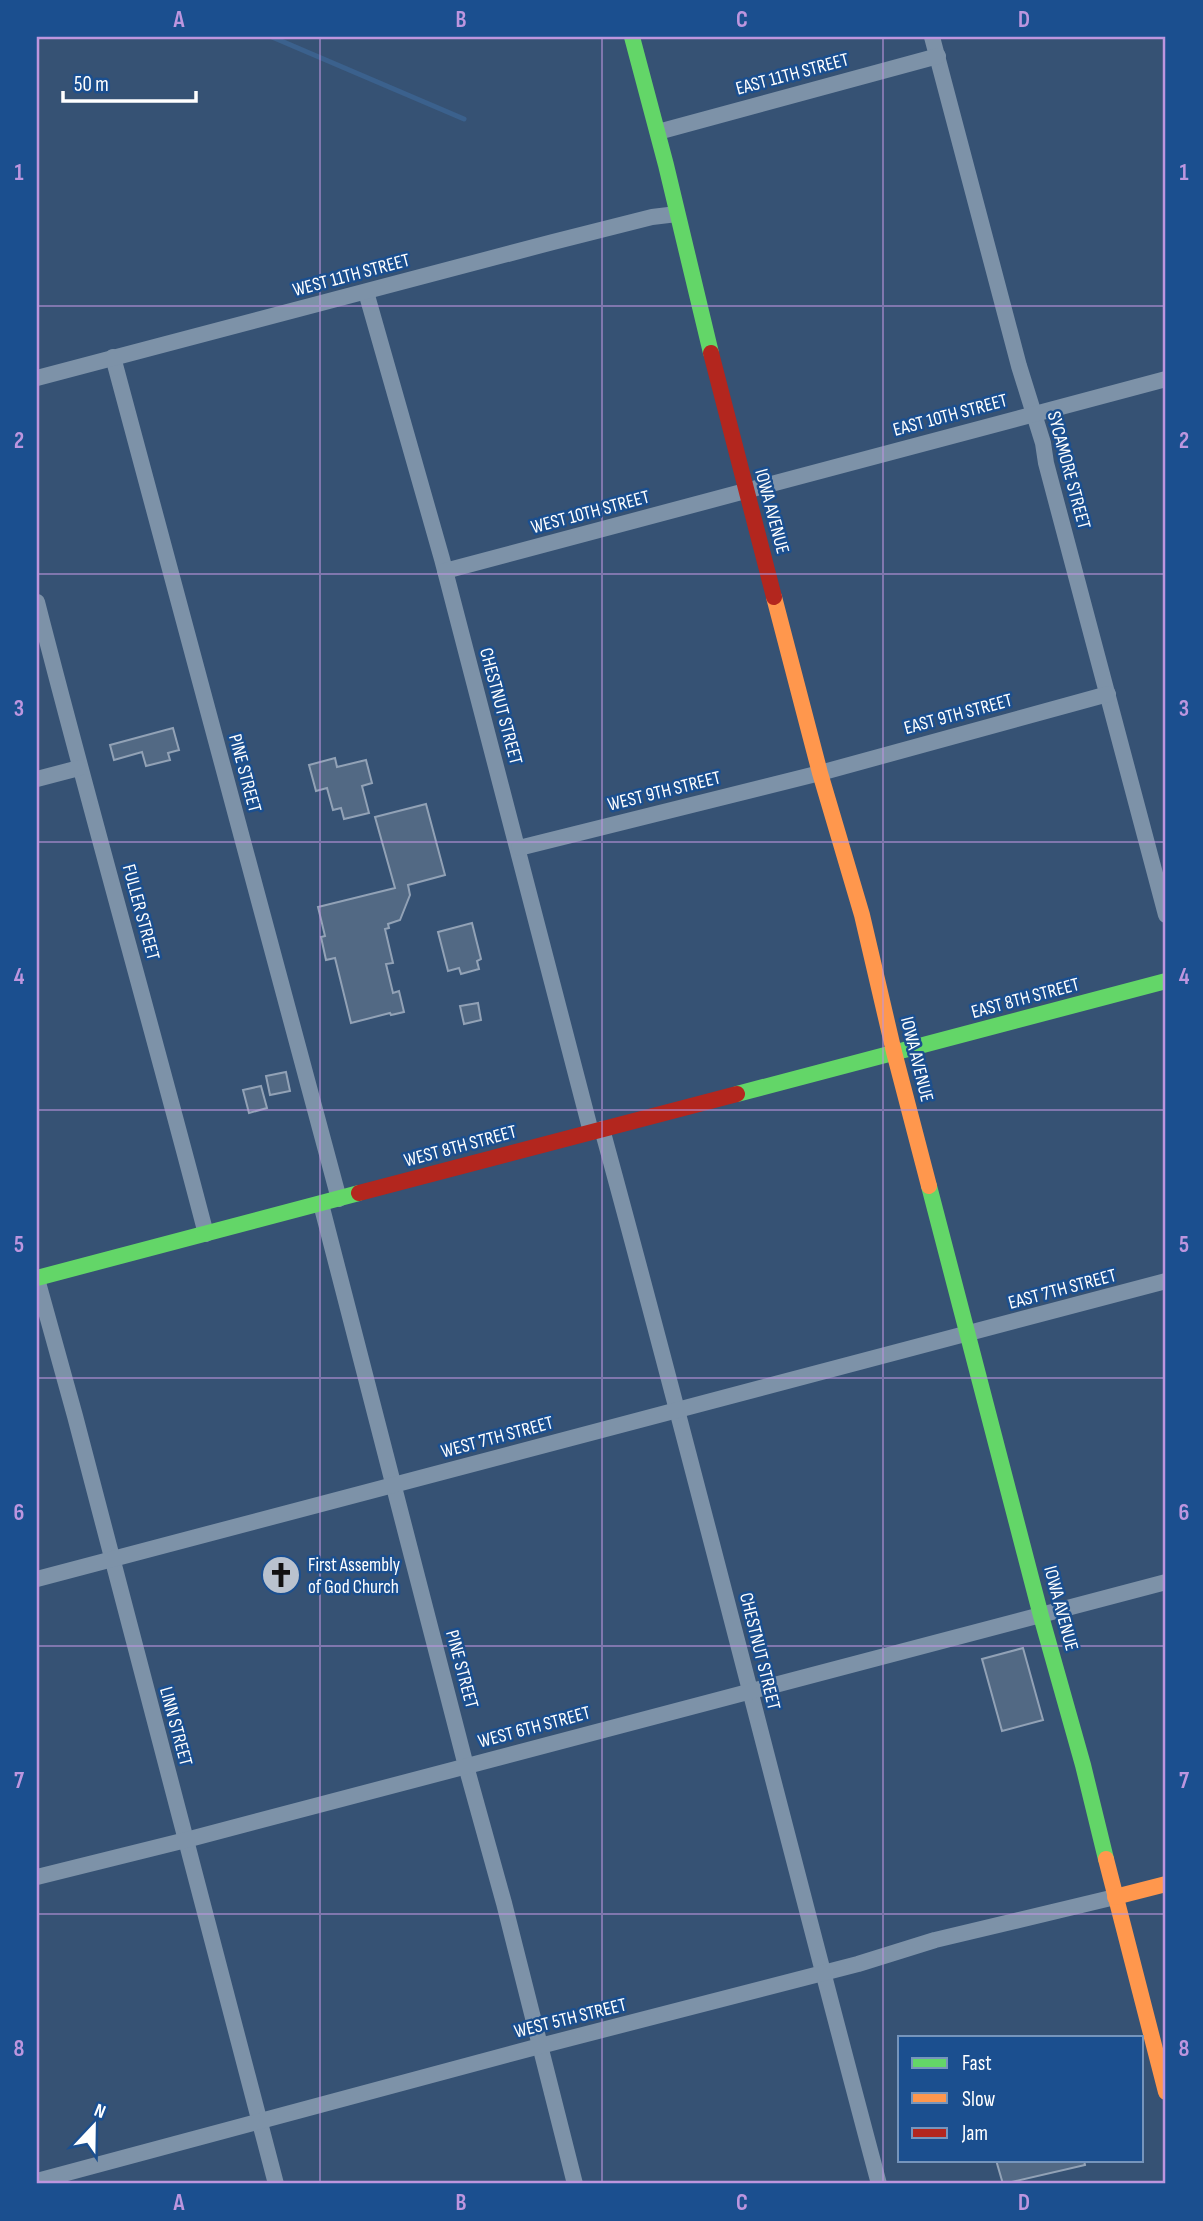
<svg xmlns="http://www.w3.org/2000/svg" width="1203" height="2221" viewBox="0 0 1203 2221" font-family="'Sofia Sans Condensed',sans-serif">
	<style>
		.lines { fill: none; stroke-linecap: round; stroke-linejoin: round }
		.stream { stroke: #3b618d; stroke-width: 5 }
		.building { fill: #526984; stroke: #92a2b6; stroke-width: 2 }
		.street { stroke: #7d92a8; stroke-width: 16 }
		.fast { stroke: #63d668; stroke-width: 16 }
		.slow { stroke: #ff974d; stroke-width: 16 }
		.jam { stroke: #b3261e; stroke-width: 16 }
		.grid { fill: none; stroke: #bd96df; stroke-width: 2; stroke-opacity: 0.55 }
		.labels { text-anchor: middle; stroke-width: 5; stroke-linejoin: round; paint-order: stroke }
		.street-label { font-size: 19px; fill: #fff; stroke: #1b4f8f }
		.poi-label { font-size: 19px; fill: #fff; stroke: #1b4f8f; text-anchor: start }
		.neatline { fill: none; stroke: #bd96df; stroke-width: 2.5 }
		.grid-label { font-size: 23px; text-anchor: middle; font-weight: bold; fill: #bd96df }
	</style>
	<rect width="100%" height="100%" fill="#365274"/>
	<g class="lines">
		<path class="stream" d="M 272,37 L 464,119"/>
	</g>
	<g class="building">
		<path d="M 173,728 L 179,750 L 168,753 L 170,760 L 146,766 L 142,752 L 114,760 L 110,745 Z"/>
		<path d="M 335,758 L 337,767 L 366,760 L 372,783 L 362,786 L 369,813 L 344,819 L 341,808 L 333,810 L 327,788 L 316,791 L 309,765 Z"/>
		<path d="M 426,804 L 445,875 L 408,885 L 410,895 L 400,920 L 388,924 L 389,928 L 385,929 L 393,963 L 386,964 L 393,993 L 399,991 L 404,1012 L 391,1015 L 390,1013 L 351,1023 L 335,958 L 326,960 L 321,937 L 325,936 L 318,907 L 395,888 L 375,817 Z"/>
		<path d="M 472,923 L 481,959 L 477,961 L 479,969 L 461,974 L 459,968 L 448,971 L 438,932 Z"/>
		<path d="M 478,1003 L 481,1020 L 464,1024 L 460,1006 Z"/>
		<path d="M 286,1072 L 290,1091 L 270,1095 L 266,1076 Z"/>
		<path d="M 261,1086 L 267,1108 L 249,1113 L 243,1090 Z"/>
		<path d="M 1023,1648 L 1043,1720 L 1002,1731 L 982,1659 Z"/>
		<path d="M 996,2160 L 1084,2160 L 1085,2165 L 1003,2184 Z"/>
	</g>
	<g class="lines">
		<g class="street">
			<path d="M 932,37 L 1019,366 L 1043,443 L 1046,463 L 1166,915"/>
			<path d="M 658,132 L 938,56"/>
			<path d="M 366,292 L 442,559 L 591,1132"/>
			<path d="M 113,357 L 339,1199"/>
			<path d="M 37,378 L 553,242 L 652,217 L 677,214"/>
			<path d="M 445,571 L 1166,379"/>
			<path d="M 37,602 C 91,813 151,1023 206,1234"/>
			<path d="M 37,779 L 79,768"/>
			<path d="M 519,848 L 820,773 L 1108,694"/>
			<path d="M 602,1129 C 698,1480 785,1833 879,2184"/>
			<path d="M 321,1204 L 466,1766 L 504,1903 L 575,2184"/>
			<path d="M 37,1279 L 75,1416 L 276,2184"/>
			<path d="M 37,1579 L 1166,1281"/>
			<path d="M 37,1877 L 186,1840 L 1166,1582"/>
			<path d="M 37,2181 L 540,2046 L 858,1964 L 935,1940 L 1115,1897"/>
		</g>
		<g class="fast">
			<path d="M 632,37 L 666,165 L 711,353"/>
			<path d="M 737,1094 L 1166,981"/>
			<path d="M 929,1186 L 1041,1616 L 1083,1765 L 1106,1859"/>
			<path d="M 37,1278 L 359,1193"/>
		</g>
		<g class="slow">
			<path d="M 774,597 L 820,773 L 862,915 L 894,1052 L 929,1186"/>
			<path d="M 1106,1859 L 1166,2092"/>
			<path d="M 1115,1897 L 1166,1884"/>
		</g>
		<g class="jam">
			<path d="M 711,353 L 774,597"/>
			<path d="M 359,1193 L 737,1094"/>
		</g>
	</g>
	<path class="grid" d="M 320,37 L 320,2184M 602,37 L 602,2184M 883,37 L 883,2184M 37,306 L 1166,306M 37,574 L 1166,574M 37,842 L 1166,842M 37,1110 L 1166,1110M 37,1378 L 1166,1378M 37,1646 L 1166,1646M 37,1914 L 1166,1914"/>
	<defs>
		<symbol id="church-disc" viewBox="-11 -11 22 22"><circle r="9.5" fill="#b9c2ce" stroke="#1b4f8f"/><path d="M-1.2-6h2.4v3.5h3.3v2.4h-3.3V6h-2.4V-.1h-3.3v-2.4h3.3Z" fill="#111"/></symbol>
	</defs>
	<g fill-rule="evenodd">
		<use href="#church-disc" x="259" y="1553" width="44" height="44"/>
	</g>
	<g class="labels">
		<g class="street-label">
			<text transform="translate(792 73) rotate(-15)" y="7">EAST 11TH STREET</text>
			<text transform="translate(351 274) rotate(-15)" y="7">WEST 11TH STREET</text>
			<text transform="translate(950 414) rotate(-15)" y="7">EAST 10TH STREET</text>
			<text transform="translate(1070 470) rotate(75)" y="7">SYCAMORE STREET</text>
			<text transform="translate(590 511) rotate(-15)" y="7">WEST 10TH STREET</text>
			<text transform="translate(773 511) rotate(75)" y="7">IOWA AVENUE</text>
			<text transform="translate(502 706) rotate(75)" y="7">CHESTNUT STREET</text>
			<text transform="translate(958 713) rotate(-15)" y="7">EAST 9TH STREET</text>
			<text transform="translate(246 773) rotate(75)" y="7">PINE STREET</text>
			<text transform="translate(664 790) rotate(-14)" y="7">WEST 9TH STREET</text>
			<text transform="translate(142 912) rotate(75)" y="7">FULLER STREET</text>
			<text transform="translate(1025 997) rotate(-15)" y="7">EAST 8TH STREET</text>
			<text transform="translate(918 1059) rotate(76)" y="7">IOWA AVENUE</text>
			<text transform="translate(460 1145) rotate(-15)" y="7">WEST 8TH STREET</text>
			<text transform="translate(1062 1288) rotate(-15)" y="7">EAST 7TH STREET</text>
			<text transform="translate(497 1436) rotate(-15)" y="7">WEST 7TH STREET</text>
			<text transform="translate(1062 1608) rotate(75)" y="7">IOWA AVENUE</text>
			<text transform="translate(761 1651) rotate(76)" y="7">CHESTNUT STREET</text>
			<text transform="translate(463 1669) rotate(75)" y="7">PINE STREET</text>
			<text transform="translate(177 1726) rotate(75)" y="7">LINN STREET</text>
			<text transform="translate(534 1726) rotate(-15)" y="7">WEST 6TH STREET</text>
			<text transform="translate(570 2017) rotate(-14)" y="7">WEST 5TH STREET</text>
		</g>
		<g class="poi-label">
			<text x="308" y="1571">First Assembly<tspan x="308" dy="22">of God Church</tspan></text>
		</g>
	</g>
	<rect width="1203" height="2221" fill="none" stroke="#1b4f8f" stroke-width="77"/>
	<rect x="898" y="2036" width="245" height="126" fill="#1b4f8f" stroke="#7695bc" stroke-width="2"/>
	<rect x="912" y="2058" width="35" height="10" fill="#63d668" stroke="#7695bc" stroke-width="2"/>
	<text x="962" y="2070" font-size="21" fill="#ffffff">Fast</text>
	<rect x="912" y="2093" width="35" height="10" fill="#ff974d" stroke="#7695bc" stroke-width="2"/>
	<text x="962" y="2106" font-size="21" fill="#ffffff">Slow</text>
	<rect x="912" y="2128" width="35" height="10" fill="#b3261e" stroke="#7695bc" stroke-width="2"/>
	<text x="962" y="2140" font-size="21" fill="#ffffff">Jam</text>
	<g transform="translate(94 2126) rotate(22)" stroke="#1b4f8f" stroke-width="5" paint-order="stroke">
	<path d="M0-5L12 26L0 18L-12 26Z" fill="#ffffff"/>
	<text y="-10" font-size="19" font-weight="bold" text-anchor="middle" fill="#ffffff">N</text>
	</g>
	<path d="M63 91v10h133v-10" fill="none" stroke="#ffffff" stroke-width="3.5"/>
	<text x="74" y="91" font-size="21" fill="#ffffff" stroke="#1b4f8f" stroke-width="5" paint-order="stroke">50 m</text>
	<rect x="38" y="38" width="1126" height="2144" class="neatline"/>
	<g class="grid-label">
		<text x="179" y="27">A</text>
		<text x="461" y="27">B</text>
		<text x="742" y="27">C</text>
		<text x="1024" y="27">D</text>
		<text x="19" y="180">1</text>
		<text x="1184" y="180">1</text>
		<text x="19" y="448">2</text>
		<text x="1184" y="448">2</text>
		<text x="19" y="716">3</text>
		<text x="1184" y="716">3</text>
		<text x="19" y="984">4</text>
		<text x="1184" y="984">4</text>
		<text x="19" y="1252">5</text>
		<text x="1184" y="1252">5</text>
		<text x="19" y="1520">6</text>
		<text x="1184" y="1520">6</text>
		<text x="19" y="1788">7</text>
		<text x="1184" y="1788">7</text>
		<text x="19" y="2056">8</text>
		<text x="1184" y="2056">8</text>
		<text x="179" y="2210">A</text>
		<text x="461" y="2210">B</text>
		<text x="742" y="2210">C</text>
		<text x="1024" y="2210">D</text>
	</g>
</svg>
